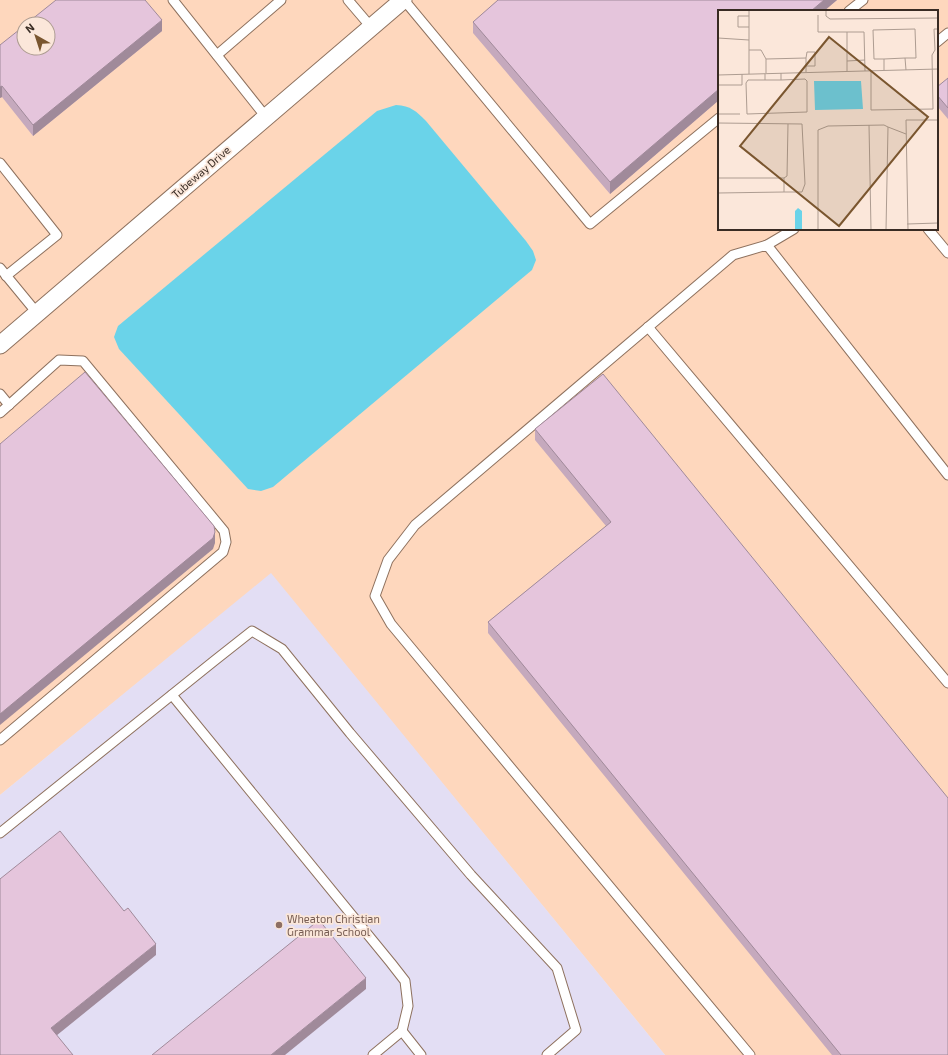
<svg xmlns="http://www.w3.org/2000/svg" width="948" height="1055" viewBox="0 0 948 1055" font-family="'Exo 2',sans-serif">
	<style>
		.built { fill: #fed7bd; fill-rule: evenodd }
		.education { fill: #e3def4 }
		.water { fill: #6ad3e9 }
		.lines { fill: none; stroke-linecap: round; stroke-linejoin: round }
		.lane-casing { stroke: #8e715e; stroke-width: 11 }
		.street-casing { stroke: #8e715e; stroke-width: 19 }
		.lane { stroke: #fff; stroke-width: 9 }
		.street { stroke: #fff; stroke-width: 17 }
		.wall { fill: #c5a9bd }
		.shaded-wall { fill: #a08a9a }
		.building { fill: #e5c5dc; stroke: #a08a9a }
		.education-dot { fill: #8d6e63; stroke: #fbe7da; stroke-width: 1.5 }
		.labels { text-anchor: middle; stroke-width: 3.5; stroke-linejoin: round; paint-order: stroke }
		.street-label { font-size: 11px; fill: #382b23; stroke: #fbe7da }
		.education-label { font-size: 11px; fill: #785e54; stroke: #fbe7da; text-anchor: start }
		.inset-road { fill: none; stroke: #ad9c91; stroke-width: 1 }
		.view { fill: #7a562f; fill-opacity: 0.15; stroke: #7a562f; stroke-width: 2 }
		.inset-edge { fill: none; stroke: #382b23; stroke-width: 2 }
	</style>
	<rect width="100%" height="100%" fill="#fbe7da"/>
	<path class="built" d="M 0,0 L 948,0 L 948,1055 L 665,1055 L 271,574 L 0,795 ZM 719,11 L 937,11 L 937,229 L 719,229 ZM 24,24 L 48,24 L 48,48 L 24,48 Z"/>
	<path class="education" d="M 271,573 L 665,1055 L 0,1055 L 0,795 Z"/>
	<path class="water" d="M 396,105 C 411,106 416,111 426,121 L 526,241 L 533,251 L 536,260 L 532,270 L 273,487 L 261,491 L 248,489 L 119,349 L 114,337 L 118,326 L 377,111 Z"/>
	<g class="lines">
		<defs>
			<g id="lane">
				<path d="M 173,0 L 266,117"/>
				<path d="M 348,0 L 371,27"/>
				<path d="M 404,0 L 590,224 L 719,118"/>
				<path d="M 849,11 L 863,0"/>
				<path d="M 937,42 L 948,33"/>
				<path d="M 217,55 L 281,0"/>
				<path d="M 0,163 L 57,235 L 6,276"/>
				<path d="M 928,229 L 948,253"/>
				<path d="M 767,245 L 794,229"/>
				<path d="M 0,268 L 37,313"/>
				<path d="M 648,327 L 948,683"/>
				<path d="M 0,394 L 9,405"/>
				<path d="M 0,413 L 59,360 L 83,361 L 224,531 L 226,542 L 223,552 L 0,740"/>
				<path d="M 172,695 L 391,963 L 405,981 L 408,1006 L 402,1031 L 373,1055"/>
				<path d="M 0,833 L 214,661 L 252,631 L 282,649 L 350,733 L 471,875 L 557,968 L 576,1030 L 547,1055"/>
				<path d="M 402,1031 L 421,1055"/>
				<path d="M 750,1055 L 391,624 L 375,596 L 388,560 L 415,525 L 733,255 L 767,245 L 948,475"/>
			</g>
			<path id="street" d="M 0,345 L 403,0"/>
		</defs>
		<use href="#lane" class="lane-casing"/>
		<use href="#street" class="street-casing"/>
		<use href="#lane" class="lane"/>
		<use href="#street" class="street"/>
	</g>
	<g class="wall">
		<path d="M 498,0 L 837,0 L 824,11 L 719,11 L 719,100 L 610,194 L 473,33 L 473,22 Z"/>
		<path d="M 162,31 L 33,136 L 2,97 L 0,98 L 0,45 Z"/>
		<path d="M 948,78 L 948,119 L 937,106 L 937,87 Z"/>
		<path d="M 603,374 L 948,1055 L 832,1055 L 488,633 L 488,622 L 606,526 L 535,440 L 535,429 Z"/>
	</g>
	<g class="shaded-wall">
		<path d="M 824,0 L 837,0 L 824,11 L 811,11 Z"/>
		<path d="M 162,20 L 162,31 L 33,136 L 33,125 Z"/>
		<path d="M 2,86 L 2,97 L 0,98 L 0,87 Z"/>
		<path d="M 719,89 L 719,100 L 610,194 L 610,182 Z"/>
		<path d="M 215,532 L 215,543 L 213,549 L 0,725 L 0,714 Z"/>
		<path d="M 156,944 L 156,955 L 51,1040 L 51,1028 Z"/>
		<path d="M 366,978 L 366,989 L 285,1055 L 271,1055 Z"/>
	</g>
	<g class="building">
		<path d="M 56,0 L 145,0 L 162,20 L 33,125 L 2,86 L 0,87 L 0,45 L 24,26 L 24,48 L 48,48 L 48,24 L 26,24 Z"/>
		<path d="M 498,0 L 824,0 L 811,11 L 719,11 L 719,89 L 610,182 L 473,22 Z"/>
		<path d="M 948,78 L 948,108 L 937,95 L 937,87 Z"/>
		<path d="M 85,372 L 214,526 L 215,532 L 213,538 L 0,714 L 0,444 Z"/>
		<path d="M 603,374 L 948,798 L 948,1055 L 841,1055 L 488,622 L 611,522 L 535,429 Z"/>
		<path d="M 60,831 L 124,911 L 128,908 L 156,944 L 51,1028 L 73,1055 L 0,1055 L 0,879 Z"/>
		<path d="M 319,920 L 366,978 L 271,1055 L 152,1055 Z"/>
	</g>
	<circle class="education-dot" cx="279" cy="925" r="4"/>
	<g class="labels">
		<g class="street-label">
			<text transform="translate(201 172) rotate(-41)" y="4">Tubeway Drive</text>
		</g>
		<g class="education-label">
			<text x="287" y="923">Wheaton Christian<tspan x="287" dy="13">Grammar School</tspan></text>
		</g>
	</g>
	<g transform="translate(718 10)">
		<rect width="220" height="220" fill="#fbe7da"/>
		<path d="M 96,71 L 143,71 L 145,99 L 97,100 ZM 80,198 L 84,201 L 84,220 L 77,220 L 77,201 Z" fill="#6ad3e9"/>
		<path class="inset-road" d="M 108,0 L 108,6 L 112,9 L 220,8M 100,5 L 100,22 L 146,22 L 147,61M 31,17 L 20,17 L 20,6 L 31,6M 0,28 L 31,30M 31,40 L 43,40 L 48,49M 88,48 L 89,42 L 97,42 L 97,56 L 88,56M 166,49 L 156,49 L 155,20 L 197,19 L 198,48 L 187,48M 129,51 L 147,50M 166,60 L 166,49 L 187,48 L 188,60M 129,61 L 129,22M 153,61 L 153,100 L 215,99 L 214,45 L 217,40 L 216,19 L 220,19M 48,63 L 48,49 L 88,48 L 88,62M 31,64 L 31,0M 47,64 L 47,70 L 63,70 L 63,63M 0,65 L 220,59M 47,70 L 30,70 L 28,73 L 29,104 L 89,102 L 89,71 L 87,69 L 63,70M 0,75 L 24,75 L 24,64M 0,104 L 22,104M 0,113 L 84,114 L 87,174 L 84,182 L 66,182M 151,115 L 153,220M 170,117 L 188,124M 0,168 L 66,168 L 69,166 L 70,114M 0,183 L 66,182 L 66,168M 189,214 L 220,213M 100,220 L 100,120 L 110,116 L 166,115 L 170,117 L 168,220M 190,220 L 188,110 L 220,110"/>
		<path class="view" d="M 111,27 L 210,107 L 121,216 L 22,136 Z"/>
		<rect width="220" height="220" class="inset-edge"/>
	</g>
	<g transform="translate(36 36) rotate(321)"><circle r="19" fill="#fbe7da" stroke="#ad9c91"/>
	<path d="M0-3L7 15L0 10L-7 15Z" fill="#7a562f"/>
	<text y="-6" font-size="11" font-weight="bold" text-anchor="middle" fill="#382b23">N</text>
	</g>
</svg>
